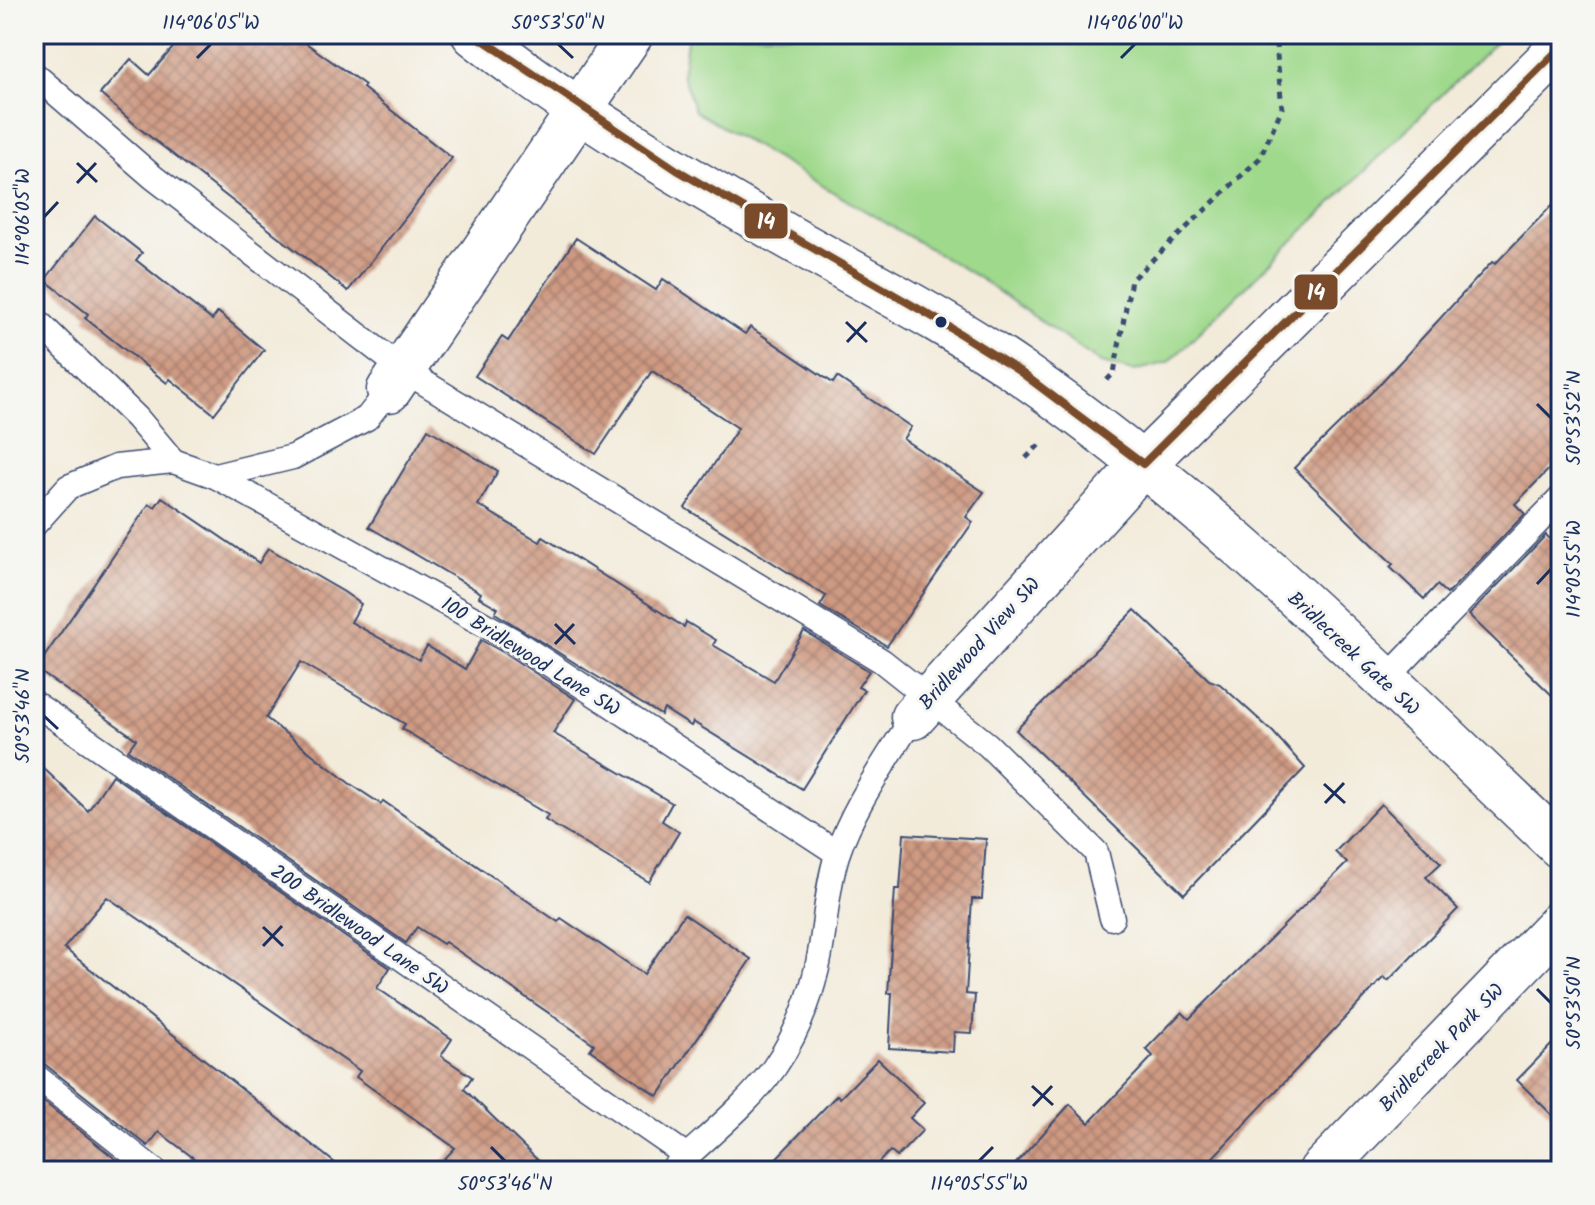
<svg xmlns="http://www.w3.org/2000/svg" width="1595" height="1205" viewBox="0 0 1595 1205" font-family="Kalam,sans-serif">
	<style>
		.green { fill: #9fd98b; stroke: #5d8474; stroke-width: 2 }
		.building { fill: url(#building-cross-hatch) }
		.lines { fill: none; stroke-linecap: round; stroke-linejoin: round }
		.service-casing { stroke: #3b4b71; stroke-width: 27 }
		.minor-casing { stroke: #3b4b71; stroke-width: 47 }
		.path { stroke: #3b4b71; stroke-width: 5; stroke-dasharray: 6 6; stroke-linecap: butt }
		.service { stroke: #fff; stroke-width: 24 }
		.minor { stroke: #fff; stroke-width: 44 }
		.bus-1-casing { stroke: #f6f6f2; stroke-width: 14 }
		.bus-1 { stroke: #7a4b2a; stroke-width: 8 }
		.ticks { fill: none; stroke: #1b2f5e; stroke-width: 3 }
		.bus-dot { fill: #1b2f5e; stroke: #f6f6f2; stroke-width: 3 }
		.labels { text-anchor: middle; stroke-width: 6; stroke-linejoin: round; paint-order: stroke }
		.street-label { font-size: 20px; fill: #1b2f5e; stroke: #f6f6f2 }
		.line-badge { stroke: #f6f6f2; stroke-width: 3 }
		.badge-label { font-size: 22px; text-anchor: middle; font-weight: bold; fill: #fff }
		.neatline { fill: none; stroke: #1b2f5e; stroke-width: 3 }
		.ticks-label { font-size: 20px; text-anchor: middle; fill: #1b2f5e }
	</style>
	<defs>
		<pattern id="building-cross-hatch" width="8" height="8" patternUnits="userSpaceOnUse" patternTransform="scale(2)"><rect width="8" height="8" fill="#cf9a82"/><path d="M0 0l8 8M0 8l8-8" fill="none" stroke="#a77e6e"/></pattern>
	</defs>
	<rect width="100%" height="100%" fill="#f6f6f2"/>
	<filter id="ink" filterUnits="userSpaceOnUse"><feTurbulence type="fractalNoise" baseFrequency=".0125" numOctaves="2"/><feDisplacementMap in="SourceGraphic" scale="16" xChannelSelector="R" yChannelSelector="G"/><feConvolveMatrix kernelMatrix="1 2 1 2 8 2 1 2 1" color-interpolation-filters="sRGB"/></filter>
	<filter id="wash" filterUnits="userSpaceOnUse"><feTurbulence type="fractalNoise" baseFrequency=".006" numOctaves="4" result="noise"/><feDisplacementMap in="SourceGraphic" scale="32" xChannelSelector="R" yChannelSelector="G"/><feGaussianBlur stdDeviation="1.8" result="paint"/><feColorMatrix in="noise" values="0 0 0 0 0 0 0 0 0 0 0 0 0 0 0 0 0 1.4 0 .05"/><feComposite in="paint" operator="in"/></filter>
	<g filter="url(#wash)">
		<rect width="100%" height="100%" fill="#f3ebda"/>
		<path class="green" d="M 688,34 L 1504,34 L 1169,362 L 1134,371 L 1101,363 L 976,276 L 695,111 L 682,74 Z"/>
		<g id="blocks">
			<g class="building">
				<path d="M 185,34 L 293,34 L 365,85 L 363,88 L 452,158 L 348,291 L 139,128 L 100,94 L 131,59 L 149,75 Z"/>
				<path d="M 1561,196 L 1561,457 L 1515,504 L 1525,514 L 1447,594 L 1437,585 L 1424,599 L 1390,567 L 1393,564 L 1294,468 L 1376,388 L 1492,262 L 1495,264 Z"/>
				<path d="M 95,216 L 142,253 L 136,260 L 212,320 L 218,312 L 264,350 L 214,414 L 170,379 L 167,383 L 85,318 L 88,314 L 45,280 Z"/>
				<path d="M 576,238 L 656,290 L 663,279 L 745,334 L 750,327 L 833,383 L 837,377 L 911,427 L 903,439 L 984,492 L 966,517 L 973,522 L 887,646 L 820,606 L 826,596 L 685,508 L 738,428 L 652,371 L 596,454 L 475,376 L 502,337 L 508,341 Z"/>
				<path d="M 428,429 L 498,471 L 478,505 L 540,542 L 543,537 L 684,627 L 686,622 L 716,640 L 713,645 L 774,681 L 804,631 L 869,671 L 858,687 L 864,690 L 802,789 L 693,722 L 691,726 L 664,709 L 661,715 L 591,673 L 495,613 L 498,608 L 479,597 L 481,593 L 369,527 Z"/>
				<path d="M 162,497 L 259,563 L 268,548 L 344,592 L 361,604 L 351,622 L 419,660 L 427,646 L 465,669 L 481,640 L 506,654 L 575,699 L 553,733 L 672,803 L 662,821 L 679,832 L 649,882 L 545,820 L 548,815 L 402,729 L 405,724 L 301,662 L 266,718 L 349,783 L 381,804 L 383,801 L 558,922 L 561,918 L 644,974 L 684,914 L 751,959 L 658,1096 L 590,1050 L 594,1044 L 445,942 L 443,944 L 417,927 L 406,943 L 128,750 L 136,739 L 36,669 L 149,504 L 155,507 Z"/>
				<path d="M 1546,535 L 1561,549 L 1561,704 L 1469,615 Z"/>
				<path d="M 1135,610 L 1209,680 L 1220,684 L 1273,732 L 1305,768 L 1184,894 L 1016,730 Z"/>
				<path d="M 34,759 L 88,811 L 112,775 L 390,968 L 377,988 L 452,1039 L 441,1056 L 472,1077 L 464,1089 L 549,1171 L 433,1171 L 455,1148 L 356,1077 L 360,1071 L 107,897 L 64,948 L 345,1171 L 211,1171 L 159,1132 L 148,1146 L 43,1063 L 34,1060 Z"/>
				<path d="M 1381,804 L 1441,863 L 1426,877 L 1458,909 L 1388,981 L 1384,977 L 1200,1171 L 1009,1171 L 1070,1104 L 1089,1123 L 1153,1056 L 1146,1049 L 1182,1012 L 1189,1019 L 1347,863 L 1335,852 Z"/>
				<path d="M 904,834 L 986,839 L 982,899 L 972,899 L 966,994 L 975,995 L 972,1033 L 954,1032 L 953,1052 L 889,1048 L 892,993 L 888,993 L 895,889 L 900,889 Z"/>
				<path d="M 1561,1035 L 1561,1124 L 1517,1080 Z"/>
				<path d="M 878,1059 L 924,1103 L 910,1118 L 923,1130 L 897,1157 L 890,1151 L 870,1171 L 764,1171 L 837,1095 L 840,1098 Z"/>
				<path d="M 34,1094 L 128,1169 L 34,1171 Z"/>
			</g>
		</g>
	</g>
	<g filter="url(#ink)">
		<use href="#blocks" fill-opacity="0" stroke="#3b4b71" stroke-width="2"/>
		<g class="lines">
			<defs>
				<g id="service">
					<path d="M 34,74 L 153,177 L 405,371 L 882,661 L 988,745 L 1096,852 L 1112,918"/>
					<path d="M 34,318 L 137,418 L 173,461"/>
					<path d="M 215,476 L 514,641 L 837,853"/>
					<path d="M 34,525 L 68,487 L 116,467 L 173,461 L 215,476 L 293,457 L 367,418 L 389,390"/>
					<path d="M 1384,681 L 1561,498"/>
					<path d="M 34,703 L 687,1156"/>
					<path d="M 34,1075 L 155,1171"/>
					<path d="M 671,1171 C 705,1138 746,1107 774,1068 C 794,1039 809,1003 817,968 C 826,931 825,893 837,855 C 853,806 886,761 913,717"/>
				</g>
				<g id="minor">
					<path d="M 474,34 C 570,110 679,174 785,235 C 864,280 946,321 1021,373 C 1218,509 1387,683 1561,847"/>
					<path d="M 389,390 L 631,34"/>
					<path d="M 913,717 L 1143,464 L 1561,47"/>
					<path d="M 1321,1171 L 1561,922"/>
				</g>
			</defs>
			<use href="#service" class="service-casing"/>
			<use href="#minor" class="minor-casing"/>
			<g class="path">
				<path d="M 1107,380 L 1114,373 L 1131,280 L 1260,158 L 1282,108 L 1275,34"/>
				<path d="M 1026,458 L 1042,442"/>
			</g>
			<use href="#service" class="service"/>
			<use href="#minor" class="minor"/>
			<defs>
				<path id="bus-1" d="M 474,34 L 677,170 L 938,320 L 1019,371 L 1143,464 L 1561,47"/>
			</defs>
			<use href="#bus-1" class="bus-1-casing"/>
			<use href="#bus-1" class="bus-1"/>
		</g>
	</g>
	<path class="ticks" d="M 558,44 L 573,58M 197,58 L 211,44M 1121,58 L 1135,44M 77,163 L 97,182M 77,183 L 96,163M 44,217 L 58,202M 846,322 L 867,342M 847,342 L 866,322M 1537,404 L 1551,418M 1537,584 L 1551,569M 555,624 L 575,644M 555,644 L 574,624M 44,716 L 58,729M 1324,784 L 1345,803M 1325,803 L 1344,783M 263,927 L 283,946M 263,946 L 282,926M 1537,989 L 1551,1003M 1032,1086 L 1053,1105M 1033,1106 L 1052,1086M 491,1147 L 505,1161M 979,1161 L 993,1147"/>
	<circle class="bus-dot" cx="941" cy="322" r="7"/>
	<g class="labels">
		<g class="street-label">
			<text transform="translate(979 643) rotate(-48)" y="7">Bridlewood View SW</text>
			<text transform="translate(1354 653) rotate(43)" y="7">Bridlecreek Gate SW</text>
			<text transform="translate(531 656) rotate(32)" y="7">100 Bridlewood Lane SW</text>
			<text transform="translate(360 929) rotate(35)" y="7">200 Bridlewood Lane SW</text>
			<text transform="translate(1441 1047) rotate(-46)" y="7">Bridlecreek Park SW</text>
		</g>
	</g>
	<g class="line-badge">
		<rect x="743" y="202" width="46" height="38" rx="8" fill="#7a4b2a"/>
		<rect x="1293" y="273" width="46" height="38" rx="8" fill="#7a4b2a"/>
	</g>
	<g class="badge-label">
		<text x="766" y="229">14</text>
		<text x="1316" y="300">14</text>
	</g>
	<rect width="1595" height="1205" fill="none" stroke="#f6f6f2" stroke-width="88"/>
	<rect x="44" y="44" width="1507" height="1117" class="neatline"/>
	<g class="ticks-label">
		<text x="211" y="29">114°06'05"W</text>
		<text x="558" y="29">50°53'50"N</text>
		<text x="1135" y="29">114°06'00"W</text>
		<text transform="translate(22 217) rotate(-90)" y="7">114°06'05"W</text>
		<text transform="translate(1573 418) rotate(-90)" y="7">50°53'52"N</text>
		<text transform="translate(1573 569) rotate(-90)" y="7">114°05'55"W</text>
		<text transform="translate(22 716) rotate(-90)" y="7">50°53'46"N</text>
		<text transform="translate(1573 1003) rotate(-90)" y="7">50°53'50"N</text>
		<text x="505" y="1190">50°53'46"N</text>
		<text x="979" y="1190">114°05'55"W</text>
	</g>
</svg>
